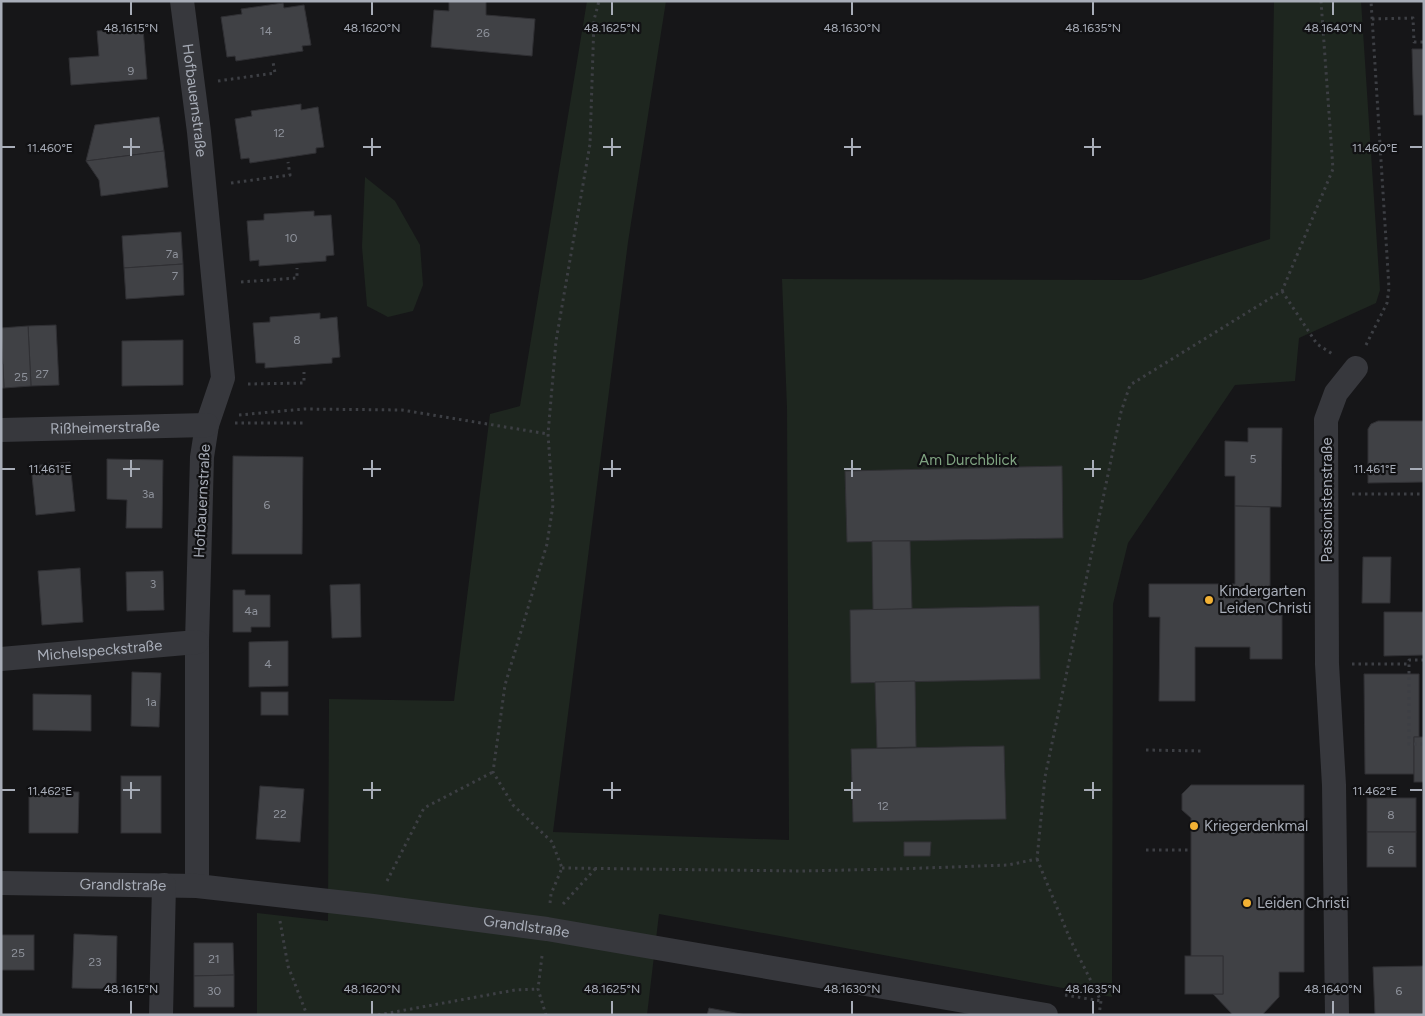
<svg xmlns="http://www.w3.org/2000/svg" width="1425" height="1016" viewBox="0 0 1425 1016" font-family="Figtree,sans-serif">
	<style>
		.green { fill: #1e261f }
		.building { fill: #404145; stroke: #303034 }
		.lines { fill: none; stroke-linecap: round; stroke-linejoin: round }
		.path { stroke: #3d3f44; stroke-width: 3; stroke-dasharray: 2.5 4; stroke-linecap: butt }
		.street { stroke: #37383d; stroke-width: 24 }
		.ticks { fill: none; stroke: #a8adb8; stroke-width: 2 }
		.poi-dot { fill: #f2b134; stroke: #111113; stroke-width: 2 }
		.labels { text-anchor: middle; stroke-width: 4.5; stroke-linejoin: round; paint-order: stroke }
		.number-label { font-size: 12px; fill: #8e929b }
		.street-label { font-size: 15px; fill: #a8adb8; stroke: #111113 }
		.park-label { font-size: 15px; fill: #7fa381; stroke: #111113 }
		.poi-label { font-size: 15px; fill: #a8adb8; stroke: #111113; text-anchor: start }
		.ticks-label { font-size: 12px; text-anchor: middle; fill: #a8adb8; stroke: #111113; stroke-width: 4.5; stroke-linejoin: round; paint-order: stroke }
	</style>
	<rect width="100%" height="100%" fill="#161618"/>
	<g class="green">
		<path d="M 587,1 L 666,1 L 628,242 L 553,832 L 789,840 L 787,408 L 782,279 L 1141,280 L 1270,239 L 1274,1 L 1361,1 L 1380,290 L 1376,303 L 1299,338 L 1295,381 L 1235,385 L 1128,543 L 1113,604 L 1112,997 L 659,914 L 647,1015 L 257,1015 L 257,913 L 328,921 L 329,699 L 454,701 L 490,414 L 520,406 Z"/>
		<path d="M 365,177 L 395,201 L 420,245 L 423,285 L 413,311 L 388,317 L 367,306 L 362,247 Z"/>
	</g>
	<g class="building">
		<path d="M 449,1 L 486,1 L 486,15 L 535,19 L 532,56 L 431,47 L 434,10 L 449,11 Z"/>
		<path d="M 283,3 L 284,8 L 304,5 L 311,45 L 302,46 L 303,51 L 236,61 L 235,56 L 227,57 L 221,17 L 242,14 L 241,9 Z"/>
		<path d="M 143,28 L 147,79 L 71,85 L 69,58 L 99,56 L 97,31 Z"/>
		<path d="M 1412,49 L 1424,49 L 1424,115 L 1414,115 Z"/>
		<path d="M 301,104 L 301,110 L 318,107 L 324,147 L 316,148 L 316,153 L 250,163 L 249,158 L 241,159 L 235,119 L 252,116 L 251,111 Z"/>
		<path d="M 159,117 L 164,151 L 86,161 L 95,125 Z"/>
		<path d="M 164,151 L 168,187 L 101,196 L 99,180 L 86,161 Z"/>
		<path d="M 314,211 L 314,216 L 331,215 L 334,255 L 326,256 L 326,261 L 259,266 L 259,260 L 250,261 L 247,221 L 264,220 L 264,214 Z"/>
		<path d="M 181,232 L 183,264 L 124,268 L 122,236 Z"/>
		<path d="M 183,264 L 184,295 L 126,299 L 124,268 Z"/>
		<path d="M 320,313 L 320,319 L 337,317 L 340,357 L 332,358 L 332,363 L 265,368 L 265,363 L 256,363 L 253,323 L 270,322 L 270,317 Z"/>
		<path d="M 56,325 L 59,385 L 31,386 L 28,326 Z"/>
		<path d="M 28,326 L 31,386 L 4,388 L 1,328 Z"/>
		<path d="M 183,340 L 183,385 L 122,386 L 122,341 Z"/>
		<path d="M 1,364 L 3,364 L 4,388 L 1,388 Z"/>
		<path d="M 1378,421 L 1424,421 L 1424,482 L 1368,483 L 1368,429 L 1371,424 Z"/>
		<path d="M 1248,428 L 1282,428 L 1281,507 L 1235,506 L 1235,476 L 1225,476 L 1225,441 L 1248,442 Z"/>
		<path d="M 233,456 L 303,457 L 302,554 L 232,554 Z"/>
		<path d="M 107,459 L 163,460 L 162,528 L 126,528 L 127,500 L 107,499 Z"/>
		<path d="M 70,462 L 75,511 L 36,515 L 31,466 Z"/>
		<path d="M 1062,466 L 1063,538 L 847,542 L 845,471 Z"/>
		<path d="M 1235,506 L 1270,507 L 1270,615 L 1282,615 L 1282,659 L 1250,659 L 1250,647 L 1195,647 L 1195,701 L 1159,701 L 1160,617 L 1149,617 L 1149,584 L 1235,584 Z"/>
		<path d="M 872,541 L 910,541 L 912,609 L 873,610 Z"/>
		<path d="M 1363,557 L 1391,557 L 1390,603 L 1362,603 Z"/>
		<path d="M 80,568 L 83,622 L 42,625 L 38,571 Z"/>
		<path d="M 163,571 L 164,610 L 127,611 L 126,572 Z"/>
		<path d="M 360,584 L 361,637 L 332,638 L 330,585 Z"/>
		<path d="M 233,590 L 245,590 L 245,595 L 270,595 L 270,627 L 251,627 L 251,632 L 233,632 Z"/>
		<path d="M 1039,606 L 1040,679 L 851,683 L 850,610 Z"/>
		<path d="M 1384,612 L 1424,612 L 1424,655 L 1384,656 Z"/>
		<path d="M 288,641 L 288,686 L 249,687 L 249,642 Z"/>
		<path d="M 132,672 L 161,673 L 159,727 L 131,726 Z"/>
		<path d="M 1364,674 L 1419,674 L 1419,737 L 1414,737 L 1414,774 L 1365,774 Z"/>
		<path d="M 915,681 L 916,747 L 877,748 L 875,682 Z"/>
		<rect x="261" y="692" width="27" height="23"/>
		<path d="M 33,694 L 91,695 L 91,731 L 33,730 Z"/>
		<rect x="1414" y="737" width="10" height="45"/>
		<path d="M 1004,746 L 1006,819 L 853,822 L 851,749 Z"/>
		<rect x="121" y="776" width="40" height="57"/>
		<path d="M 1191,785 L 1304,785 L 1304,972 L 1279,972 L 1279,997 L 1262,1015 L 1233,1015 L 1213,994 L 1223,994 L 1223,956 L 1191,956 L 1191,818 L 1182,810 L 1182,794 Z"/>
		<path d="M 260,786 L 304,789 L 300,842 L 256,839 Z"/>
		<path d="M 29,791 L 79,792 L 78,833 L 29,833 Z"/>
		<rect x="1367" y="798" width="49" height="34"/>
		<rect x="1367" y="832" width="49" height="35"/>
		<path d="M 904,842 L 931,842 L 930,856 L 904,856 Z"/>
		<path d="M 74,934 L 117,936 L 116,989 L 72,988 Z"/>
		<rect x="1" y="935" width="33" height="35"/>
		<path d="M 194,943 L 233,943 L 234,975 L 194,976 Z"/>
		<rect x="1185" y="956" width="38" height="38"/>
		<path d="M 1424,966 L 1424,1015 L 1375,1015 L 1373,967 Z"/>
		<path d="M 234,975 L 234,1007 L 194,1007 L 194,976 Z"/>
		<path d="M 709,1008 L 746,1015 L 707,1015 Z"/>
	</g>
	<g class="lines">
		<g class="path">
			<path d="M 1372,19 L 1413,18 L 1414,42 L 1424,42"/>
			<path d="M 218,81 L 275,73 L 273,62"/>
			<path d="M 231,183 L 290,175 L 288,162"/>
			<path d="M 241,282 L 297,278 L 297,268"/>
			<path d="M 1282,291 L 1317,344 L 1334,355"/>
			<path d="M 1366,345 L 1387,303 L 1389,288 L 1371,1"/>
			<path d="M 248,384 L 304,383 L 304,372"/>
			<path d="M 239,415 L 304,409 L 402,410 L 548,434"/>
			<path d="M 235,423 L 305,423"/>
			<path d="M 1352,494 L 1424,494"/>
			<path d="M 1424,660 L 1409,660 L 1409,744 L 1424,744"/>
			<path d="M 1352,664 L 1409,664"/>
			<path d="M 1146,750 L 1201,751"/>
			<path d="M 1146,850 L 1191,850"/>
			<path d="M 1037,859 L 1070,939 L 1101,1001 L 1099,1015"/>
			<path d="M 562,868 L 800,871 L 896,869 L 1008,865 L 1037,859 L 1045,777 L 1121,412 L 1130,385 L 1282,291 L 1333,169 L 1321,1"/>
			<path d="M 387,881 L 424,808 L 493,772"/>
			<path d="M 550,903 L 551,894 L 562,868 L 552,842 L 513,805 L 493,772 L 505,685 L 547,544 L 553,505 L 548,434 L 556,341 L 590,144 L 594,20 L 599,1"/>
			<path d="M 563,904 L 596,868"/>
			<path d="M 280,921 L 288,966 L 307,1015"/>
			<path d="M 542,956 L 538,989 L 546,1015"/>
			<path d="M 1065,995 L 1101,1001"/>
			<path d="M 378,1015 L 515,990 L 538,989"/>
		</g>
		<g class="street">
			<path id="s1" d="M 182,1 L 199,132 L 223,378 L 207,425 L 202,457 L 197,642 L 197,886"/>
			<path id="s2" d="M 1,430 L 207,425"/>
			<path id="s3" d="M 1,659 L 197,642"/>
			<path id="s4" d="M 1,883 L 197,886 L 373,906 L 547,929 L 1046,1015"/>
			<path d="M 161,1015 L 164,885"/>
			<path d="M 1337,1015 L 1334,785 L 1327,664 L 1326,420 L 1336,393 L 1356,368"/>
		</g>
	</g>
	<path class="ticks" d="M 131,2 L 131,15M 372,2 L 372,15M 612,2 L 612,15M 852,2 L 852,15M 1093,2 L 1093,15M 1333,2 L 1333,15M 131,138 L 131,156M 372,138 L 372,156M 612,138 L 612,156M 852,138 L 852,156M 1093,138 L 1093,156M 2,147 L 15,147M 123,147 L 140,147M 363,147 L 381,147M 603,147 L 621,147M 844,147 L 861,147M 1084,147 L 1101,147M 1410,147 L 1422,147M 131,460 L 131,477M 372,460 L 372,477M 612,460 L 612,477M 852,460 L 852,477M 1093,460 L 1093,477M 2,469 L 15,469M 123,469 L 140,469M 363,469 L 381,469M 603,469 L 621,469M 844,469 L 861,469M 1084,469 L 1101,469M 1410,469 L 1422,469M 131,782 L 131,799M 372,782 L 372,799M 612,782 L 612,799M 852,782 L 852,799M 1093,782 L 1093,799M 2,790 L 15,790M 123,790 L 140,790M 363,790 L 381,790M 603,790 L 621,790M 844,790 L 861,790M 1084,790 L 1101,790M 1410,790 L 1422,790M 131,1001 L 131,1014M 372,1001 L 372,1014M 612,1001 L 612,1014M 852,1001 L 852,1014M 1093,1001 L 1093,1014M 1333,1001 L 1333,1014"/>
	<g class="poi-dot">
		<circle cx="1209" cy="600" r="5"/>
		<circle cx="1194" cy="826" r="5"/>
		<circle cx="1247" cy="903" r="5"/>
	</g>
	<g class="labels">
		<g class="number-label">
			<text x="266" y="35">14</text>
			<text x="483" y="37">26</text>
			<text x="131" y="75">9</text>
			<text x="279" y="137">12</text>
			<text x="291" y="242">10</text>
			<text x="172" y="258">7a</text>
			<text x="175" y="280">7</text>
			<text x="297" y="344">8</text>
			<text x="42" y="378">27</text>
			<text x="21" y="381">25</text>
			<text x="1253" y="463">5</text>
			<text x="148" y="498">3a</text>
			<text x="267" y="509">6</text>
			<text x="153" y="588">3</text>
			<text x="251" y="615">4a</text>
			<text x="268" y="668">4</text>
			<text x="151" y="706">1a</text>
			<text x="883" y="810">12</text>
			<text x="280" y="818">22</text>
			<text x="1391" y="819">8</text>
			<text x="1391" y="854">6</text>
			<text x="18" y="957">25</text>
			<text x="214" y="963">21</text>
			<text x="95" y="966">23</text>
			<text x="214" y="995">30</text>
			<text x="1399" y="995">6</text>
		</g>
		<g class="street-label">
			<text dy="5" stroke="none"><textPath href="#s1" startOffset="100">Hofbauernstraße</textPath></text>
			<text dy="5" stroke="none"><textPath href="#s2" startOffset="104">Rißheimerstraße</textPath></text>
			<text transform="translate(1327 500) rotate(-90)" y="5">Passionistenstraße</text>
			<text transform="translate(202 501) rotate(-87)" y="5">Hofbauernstraße</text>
			<text dy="5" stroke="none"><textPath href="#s3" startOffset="99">Michelspeckstraße</textPath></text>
			<text dy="5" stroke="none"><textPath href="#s4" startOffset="122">Grandlstraße</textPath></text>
			<text dy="5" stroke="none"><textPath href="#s4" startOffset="528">Grandlstraße</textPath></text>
		</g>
		<g class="park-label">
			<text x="968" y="465">Am Durchblick</text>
		</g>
		<g class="poi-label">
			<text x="1219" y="596">Kindergarten<tspan x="1219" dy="17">Leiden Christi</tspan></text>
			<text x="1204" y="831">Kriegerdenkmal</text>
			<text x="1257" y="908">Leiden Christi</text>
		</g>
	</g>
	<g class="ticks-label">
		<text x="131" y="32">48.1615°N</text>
		<text x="372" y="32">48.1620°N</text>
		<text x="612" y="32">48.1625°N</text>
		<text x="852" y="32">48.1630°N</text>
		<text x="1093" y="32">48.1635°N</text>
		<text x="1333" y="32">48.1640°N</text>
		<text x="1375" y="152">11.460°E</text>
		<text x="50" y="152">11.460°E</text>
		<text x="1375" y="473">11.461°E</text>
		<text x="50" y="473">11.461°E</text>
		<text x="50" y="795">11.462°E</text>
		<text x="1375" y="795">11.462°E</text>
		<text x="131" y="993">48.1615°N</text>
		<text x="372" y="993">48.1620°N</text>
		<text x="612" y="993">48.1625°N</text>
		<text x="852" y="993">48.1630°N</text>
		<text x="1093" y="993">48.1635°N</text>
		<text x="1333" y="993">48.1640°N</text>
	</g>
	<rect width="1425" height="1016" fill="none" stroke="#a8adb8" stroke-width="5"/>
</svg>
